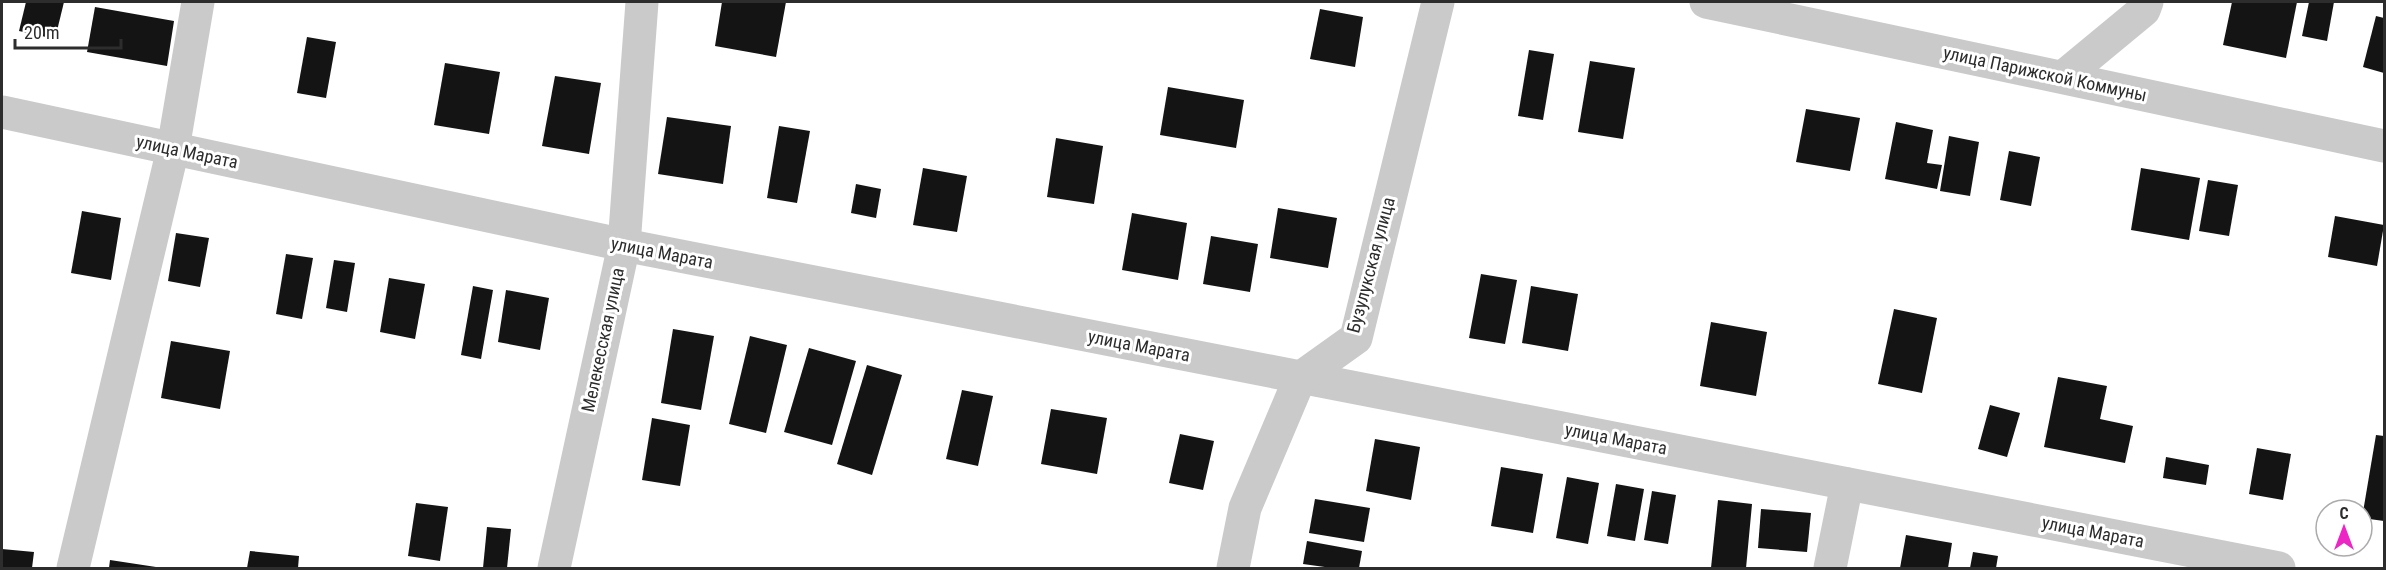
<svg xmlns="http://www.w3.org/2000/svg" width="2386" height="570" viewBox="0 0 2386 570" font-family="'Roboto Condensed',sans-serif">
	<style>
		.building { fill: #141414 }
		.lines { fill: none; stroke-linecap: round; stroke-linejoin: round }
		.minor { stroke: #cacaca; stroke-width: 33 }
		.labels { text-anchor: middle; stroke-width: 6; stroke-linejoin: round; paint-order: stroke }
		.street-label { font-size: 18px; fill: #2d2d2d; stroke: #fff }
	</style>
	<rect width="100%" height="100%" fill="#fff"/>
	<g class="building">
		<path d="M 26,2 L 64,2 L 55,39 L 19,31 Z"/>
		<path d="M 722,2 L 786,2 L 776,57 L 715,46 Z"/>
		<path d="M 2232,2 L 2297,2 L 2286,58 L 2223,45 Z"/>
		<path d="M 2309,2 L 2334,2 L 2327,41 L 2302,36 Z"/>
		<path d="M 95,7 L 174,21 L 167,66 L 87,52 Z"/>
		<path d="M 1320,9 L 1363,17 L 1355,67 L 1310,59 Z"/>
		<path d="M 2376,16 L 2384,18 L 2384,73 L 2363,67 Z"/>
		<path d="M 307,37 L 336,42 L 326,98 L 297,93 Z"/>
		<path d="M 1529,50 L 1554,54 L 1543,120 L 1518,116 Z"/>
		<path d="M 1590,61 L 1635,68 L 1623,139 L 1578,132 Z"/>
		<path d="M 445,63 L 500,72 L 489,134 L 434,125 Z"/>
		<path d="M 555,76 L 601,83 L 589,154 L 542,146 Z"/>
		<path d="M 1168,87 L 1244,100 L 1236,148 L 1160,135 Z"/>
		<path d="M 1806,109 L 1860,118 L 1850,171 L 1796,162 Z"/>
		<path d="M 667,117 L 731,126 L 723,184 L 658,174 Z"/>
		<path d="M 1896,122 L 1933,130 L 1927,163 L 1942,165 L 1937,189 L 1885,179 Z"/>
		<path d="M 779,126 L 810,131 L 797,203 L 767,198 Z"/>
		<path d="M 1949,136 L 1979,142 L 1970,196 L 1940,191 Z"/>
		<path d="M 1056,138 L 1103,146 L 1094,204 L 1047,197 Z"/>
		<path d="M 2009,151 L 2040,157 L 2031,206 L 2000,200 Z"/>
		<path d="M 923,168 L 967,176 L 957,232 L 913,225 Z"/>
		<path d="M 2141,168 L 2200,178 L 2189,240 L 2131,230 Z"/>
		<path d="M 2208,180 L 2238,185 L 2229,236 L 2199,231 Z"/>
		<path d="M 856,184 L 881,189 L 876,218 L 851,213 Z"/>
		<path d="M 1278,208 L 1337,218 L 1328,268 L 1270,258 Z"/>
		<path d="M 82,211 L 121,218 L 111,280 L 71,273 Z"/>
		<path d="M 1132,213 L 1187,223 L 1178,280 L 1122,270 Z"/>
		<path d="M 2335,216 L 2384,225 L 2377,266 L 2328,257 Z"/>
		<path d="M 176,233 L 209,238 L 200,287 L 168,281 Z"/>
		<path d="M 1211,236 L 1258,244 L 1250,292 L 1203,284 Z"/>
		<path d="M 286,254 L 313,258 L 302,319 L 276,314 Z"/>
		<path d="M 334,260 L 355,263 L 347,312 L 326,308 Z"/>
		<path d="M 1481,274 L 1517,280 L 1505,344 L 1469,338 Z"/>
		<path d="M 389,278 L 425,284 L 415,339 L 380,332 Z"/>
		<path d="M 473,286 L 493,290 L 481,359 L 461,355 Z"/>
		<path d="M 1531,286 L 1578,294 L 1568,351 L 1522,343 Z"/>
		<path d="M 506,290 L 549,298 L 540,350 L 498,342 Z"/>
		<path d="M 1894,309 L 1937,318 L 1922,393 L 1878,384 Z"/>
		<path d="M 1711,322 L 1767,332 L 1756,396 L 1700,386 Z"/>
		<path d="M 673,329 L 714,336 L 701,410 L 661,403 Z"/>
		<path d="M 750,336 L 787,345 L 766,433 L 729,424 Z"/>
		<path d="M 171,341 L 230,351 L 220,409 L 161,398 Z"/>
		<path d="M 809,348 L 856,361 L 832,445 L 784,432 Z"/>
		<path d="M 867,365 L 902,375 L 872,475 L 837,464 Z"/>
		<path d="M 2058,377 L 2107,386 L 2100,419 L 2133,426 L 2125,463 L 2044,447 Z"/>
		<path d="M 962,390 L 993,396 L 978,466 L 946,459 Z"/>
		<path d="M 1990,405 L 2020,413 L 2007,457 L 1978,449 Z"/>
		<path d="M 1051,409 L 1107,418 L 1097,474 L 1041,464 Z"/>
		<path d="M 652,418 L 690,425 L 680,486 L 642,480 Z"/>
		<path d="M 1180,434 L 1214,441 L 1203,490 L 1169,483 Z"/>
		<path d="M 2376,435 L 2384,436 L 2384,521 L 2362,518 Z"/>
		<path d="M 1375,439 L 1420,447 L 1411,500 L 1366,491 Z"/>
		<path d="M 2257,448 L 2291,454 L 2283,500 L 2249,494 Z"/>
		<path d="M 2166,457 L 2209,465 L 2206,485 L 2163,478 Z"/>
		<path d="M 1501,467 L 1543,474 L 1533,533 L 1491,526 Z"/>
		<path d="M 1567,477 L 1599,483 L 1588,544 L 1556,538 Z"/>
		<path d="M 1616,484 L 1644,489 L 1635,541 L 1607,536 Z"/>
		<path d="M 1652,491 L 1676,495 L 1668,544 L 1644,540 Z"/>
		<path d="M 1315,499 L 1370,508 L 1364,542 L 1309,533 Z"/>
		<path d="M 1718,500 L 1752,504 L 1746,568 L 1711,568 Z"/>
		<path d="M 416,503 L 448,507 L 440,561 L 408,556 Z"/>
		<path d="M 1761,509 L 1811,513 L 1807,552 L 1758,548 Z"/>
		<path d="M 487,527 L 511,529 L 507,568 L 483,568 Z"/>
		<path d="M 1906,535 L 1952,543 L 1948,568 L 1900,568 Z"/>
		<path d="M 1307,541 L 1362,551 L 1359,568 L 1332,568 L 1303,564 Z"/>
		<path d="M 2,549 L 34,552 L 32,568 L 2,568 Z"/>
		<path d="M 250,551 L 299,556 L 298,568 L 247,568 Z"/>
		<path d="M 1973,552 L 1998,556 L 1996,568 L 1970,568 Z"/>
		<path d="M 110,560 L 156,567 L 156,568 L 109,568 Z"/>
	</g>
	<g class="lines">
		<g class="minor">
			<path d="M 1706,2 L 2384,146"/>
			<path d="M 2063,77 L 2144,10 L 2147,2"/>
			<path d="M 2,112 L 624,245 L 2279,568"/>
			<path d="M 73,568 L 173,149 L 198,2"/>
			<path d="M 554,568 L 624,245 L 642,2"/>
			<path d="M 1233,568 L 1245,508 L 1300,378 L 1356,338 L 1438,2"/>
			<path d="M 1830,568 L 1847,484"/>
		</g>
	</g>
	<g class="labels">
		<g class="street-label">
			<text transform="translate(2045 74) rotate(12)" y="6">улица Парижской Коммуны</text>
			<text transform="translate(187 152) rotate(12)" y="6">улица Марата</text>
			<text transform="translate(662 253) rotate(11)" y="6">улица Марата</text>
			<text transform="translate(1371 265) rotate(-75)" y="6">Бузулукская улица</text>
			<text transform="translate(603 340) rotate(-78)" y="6">Мелекесская улица</text>
			<text transform="translate(1139 346) rotate(11)" y="6">улица Марата</text>
			<text transform="translate(1616 439) rotate(11)" y="6">улица Марата</text>
			<text transform="translate(2093 532) rotate(11)" y="6">улица Марата</text>
		</g>
	</g>
	<rect width="2386" height="570" fill="none" stroke="#2d2d2d" stroke-width="6"/>
	<g transform="translate(2344 528)"><circle r="28" fill="#ffffff" stroke="#ababab" stroke-width="1.5"/>
	<path d="M0-4.5L10 22L0 15L-10 22Z" fill="#ee25c5"/>
	<text y="-9" font-size="16" font-weight="bold" text-anchor="middle" fill="#2d2d2d">С</text>
	</g>
	<path d="M15 39v9h106v-9" fill="none" stroke="#2d2d2d" stroke-width="3"/>
	<text x="24" y="39" font-size="18" fill="#2d2d2d" stroke="#ffffff" stroke-width="4.5" paint-order="stroke">20 m</text>
</svg>
